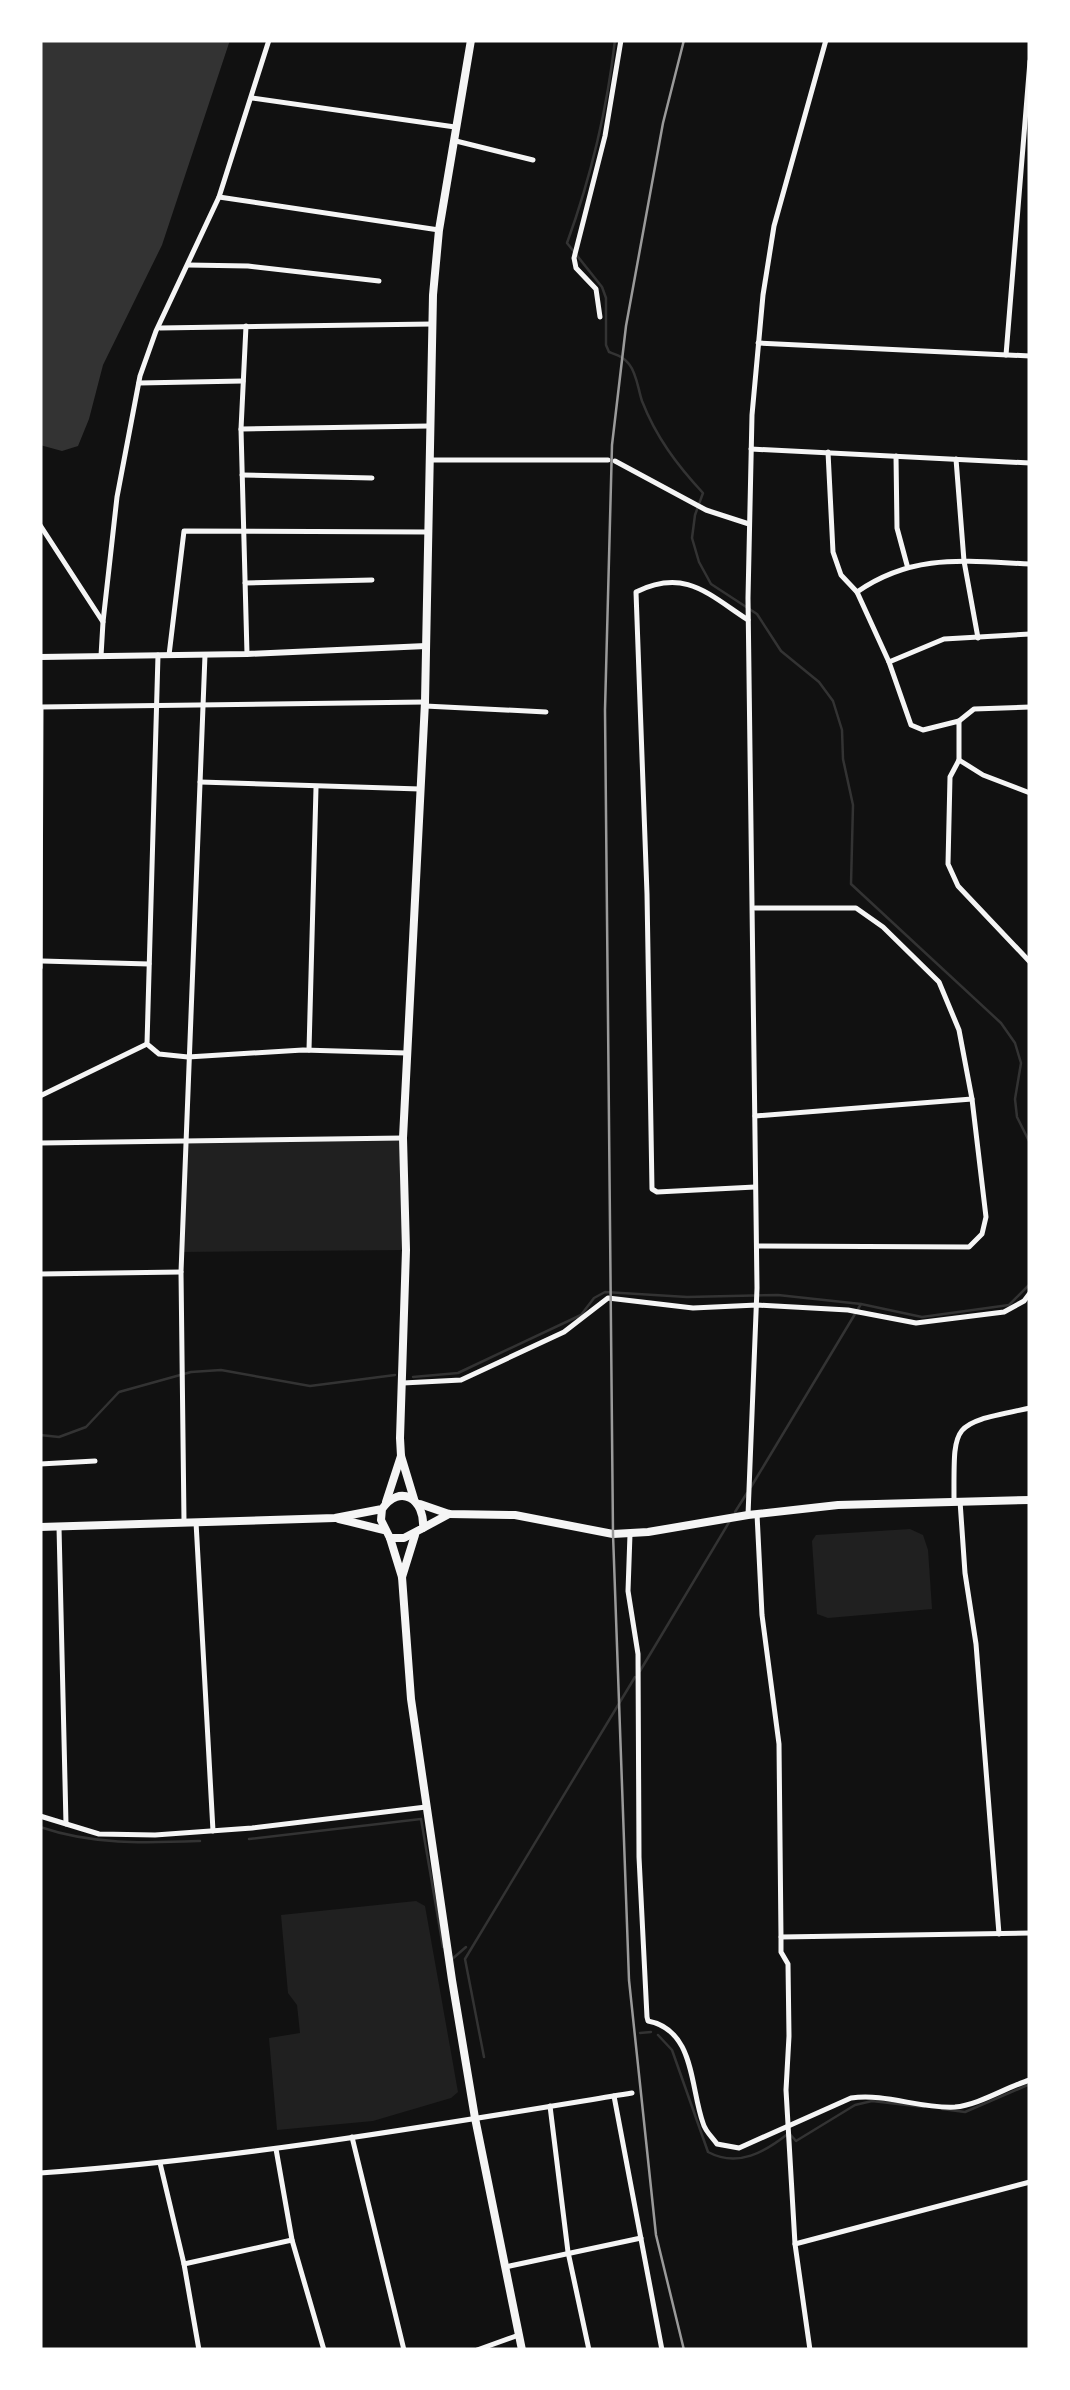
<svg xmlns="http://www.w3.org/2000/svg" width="1070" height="2390" viewBox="0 0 1070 2390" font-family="Overpass,sans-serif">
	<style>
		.green { fill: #202020 }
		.water { fill: #333 }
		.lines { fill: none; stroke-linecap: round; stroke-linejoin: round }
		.stream { stroke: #333; stroke-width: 2.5 }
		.minor { stroke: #f5f5f5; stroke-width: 5 }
		.tertiary { stroke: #f5f5f5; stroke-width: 6 }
		.primary { stroke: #f5f5f5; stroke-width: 8 }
		.trunk { stroke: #f5f5f5; stroke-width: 8 }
		.rail { stroke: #9a9a9a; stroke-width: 2.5 }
	</style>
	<rect width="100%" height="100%" fill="#111"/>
	<g class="green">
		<path d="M 403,1138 L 406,1250 L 181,1252 L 185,1140 Z"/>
		<path d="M 910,1529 L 923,1535 L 928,1550 L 932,1609 L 828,1618 L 817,1614 L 812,1541 L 816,1535 Z"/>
		<path d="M 416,1901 L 425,1906 L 458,2092 L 451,2098 L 373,2121 L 277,2130 L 269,2038 L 300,2033 L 297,2005 L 288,1993 L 281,1915 Z"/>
	</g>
	<path class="water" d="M 40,40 L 230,40 L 162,245 L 103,365 L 89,419 L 78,446 L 62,451 L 40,445 Z"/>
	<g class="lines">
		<g class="stream">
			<path d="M 615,40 C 607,110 591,177 567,243 L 602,287 L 606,298 L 606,345 L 609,352 C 617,355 624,357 629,364 C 637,374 638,389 642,401 C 656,437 677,465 703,493 L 695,515 L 692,538 L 699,562 L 711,584 L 757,614 L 781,651 L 819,682 L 833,701 L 842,730 L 843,759 L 853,805 L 851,884 L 1001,1023 L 1015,1043 L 1021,1063 L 1015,1099 L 1017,1117 L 1030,1143"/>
			<path d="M 413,1377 L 458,1373 L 581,1315 L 594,1298 L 605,1292 L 687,1297 L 778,1295 L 861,1304 L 922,1317 L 1009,1305 L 1030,1284"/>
			<path d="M 40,1435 L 59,1437 L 86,1427 L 119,1392 L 191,1372 L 221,1370 L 310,1386 L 395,1375"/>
			<path d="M 751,1487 L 861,1304"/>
			<path d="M 735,1512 L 747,1493"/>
			<path d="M 640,1671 L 731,1519"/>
			<path d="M 40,1827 C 93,1845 144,1843 200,1841"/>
			<path d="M 249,1839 L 421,1819 L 443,1947"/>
			<path d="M 451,1960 L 466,1947"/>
			<path d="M 640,2033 L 651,2032"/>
			<path d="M 658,2035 L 672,2050 L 708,2152 C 738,2168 765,2152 789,2133 L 796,2141 L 855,2105 L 872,2101 L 924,2107"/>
			<path d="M 484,2057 L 465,1959 L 635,1677"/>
			<path d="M 942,2109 L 965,2112 L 1030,2084"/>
		</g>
		<g class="minor">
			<path d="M 252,98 L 455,127"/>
			<path d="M 456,141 L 533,160"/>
			<path d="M 219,197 L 439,230"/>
			<path d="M 188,265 L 248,266 L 379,281"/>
			<path d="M 600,317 L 596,289 L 576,268 L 574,258 L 605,136 L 621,40"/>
			<path d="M 160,328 L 432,324"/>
			<path d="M 758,343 L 1030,356"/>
			<path d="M 1006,355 L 1030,61"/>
			<path d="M 139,383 L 243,381"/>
			<path d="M 241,429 L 246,326"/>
			<path d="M 751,449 L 1030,463"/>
			<path d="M 828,452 L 833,552 L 841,575 L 857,592 L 889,662 L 911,725 L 923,730 L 959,721 L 959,760 L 950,777 L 948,864 L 958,886 L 1030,962"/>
			<path d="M 896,456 L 897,528 L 907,565"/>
			<path d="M 956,459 L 964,561 L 978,638"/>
			<path d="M 431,460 L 608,460"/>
			<path d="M 615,461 L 706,510 L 749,524"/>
			<path d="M 242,475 L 372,478"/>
			<path d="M 40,525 L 103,622 L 101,656"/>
			<path d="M 245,583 L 372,580"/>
			<path d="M 857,592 C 913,553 965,561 1030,564"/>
			<path d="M 748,620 C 708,594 685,568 636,592 L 647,894 L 652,1189 L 657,1192 L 755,1187"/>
			<path d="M 103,622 L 117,497 L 140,376 L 156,331 L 219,197 L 269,40"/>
			<path d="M 247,654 L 241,429 L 429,426"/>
			<path d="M 158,655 L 147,1044 L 159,1054 L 188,1057 L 303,1050 L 406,1053"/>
			<path d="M 169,655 L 184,531 L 428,532"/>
			<path d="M 889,662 L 944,639 L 1030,634"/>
			<path d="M 425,706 L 546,712"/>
			<path d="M 40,707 L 425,702"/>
			<path d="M 959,721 L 974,709 L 1030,707"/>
			<path d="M 959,760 L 983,775 L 1030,793"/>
			<path d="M 200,782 L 420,789"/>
			<path d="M 755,908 L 856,908 L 883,927 L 939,982 L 959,1030 L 972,1099 L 986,1217 L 982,1234 L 969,1247 L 757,1246"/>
			<path d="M 42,961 L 149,964"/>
			<path d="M 40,968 L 41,707"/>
			<path d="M 309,1050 L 316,788"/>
			<path d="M 40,1096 L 147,1044"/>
			<path d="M 755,1116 L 972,1099"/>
			<path d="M 40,1143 L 403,1138"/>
			<path d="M 40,1274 L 181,1272"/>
			<path d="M 403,1383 L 461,1380 L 564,1332 L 608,1298 L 693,1308 L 757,1305 L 848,1310 L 916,1323 L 1004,1312 L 1024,1301 L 1030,1293"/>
			<path d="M 40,1464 L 95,1461"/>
			<path d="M 954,1501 C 954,1420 950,1425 1030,1408"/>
			<path d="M 960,1501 L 965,1573 L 976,1644 L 999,1934"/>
			<path d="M 757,1514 L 762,1615 L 779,1744 L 781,1937 L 781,1952 L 788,1964 L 789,2036 L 786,2090 L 795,2244 L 810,2350"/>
			<path d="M 748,1515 L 757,1288 L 748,598 L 752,415 L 763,295 L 774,226 L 826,40"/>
			<path d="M 184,1521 L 181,1272 L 205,655"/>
			<path d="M 196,1522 L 213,1831"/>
			<path d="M 59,1527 L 66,1824"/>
			<path d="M 630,1534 L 628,1591 L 638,1654 L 639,1857 L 647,2017 L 648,2021 C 695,2030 690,2087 703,2123 C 705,2131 712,2137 717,2144 L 739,2148 L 851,2098 C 886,2093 920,2109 955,2107 C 979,2105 1006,2087 1030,2080"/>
			<path d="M 40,1816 L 99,1834 L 155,1835 L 252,1828 L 426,1807"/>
			<path d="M 781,1937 L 1030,1933"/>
			<path d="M 614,2096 L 662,2350"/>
			<path d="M 550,2106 L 568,2252 L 589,2350"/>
			<path d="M 352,2137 L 404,2350"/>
			<path d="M 276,2149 L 292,2240 L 324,2350"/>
			<path d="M 160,2163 L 184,2264 L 199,2350"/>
			<path d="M 40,2173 C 239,2159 436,2125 632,2093"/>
			<path d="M 795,2244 L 1030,2182"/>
			<path d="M 184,2264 L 292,2240"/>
			<path d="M 505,2267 L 641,2238"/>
			<path d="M 477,2350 L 519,2335"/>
		</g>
		<path class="tertiary" d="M 40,657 L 247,654 L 426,646"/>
		<g class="primary">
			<path d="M 414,1499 L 401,1456 L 400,1438 L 406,1250 L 403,1138 L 425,702 L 433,295 L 439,230 L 471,40"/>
			<path d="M 386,1502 L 401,1456"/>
			<path d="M 390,1538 L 402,1577 L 411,1699 L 452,1980 L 475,2118 L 522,2350"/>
			<path d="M 402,1577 L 415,1535"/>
		</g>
		<g class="trunk">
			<path d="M 420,1504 L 449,1514 L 515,1515 L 613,1534 L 648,1532 L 748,1515 L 838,1505 L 1030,1500"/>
			<path d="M 339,1519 L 384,1530"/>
			<path d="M 40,1527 L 335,1518 L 382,1509 C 400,1483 425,1499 423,1528 L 404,1538 L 390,1538 L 381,1520 L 382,1509"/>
			<path d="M 423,1528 L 449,1514"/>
		</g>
		<path class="rail" d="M 684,40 L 663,123 L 626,326 L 612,445 L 605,710 L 613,1534 L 629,1980 L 656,2235 L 684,2350"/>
	</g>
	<rect width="1070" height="2390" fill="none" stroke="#ffffff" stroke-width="85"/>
</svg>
